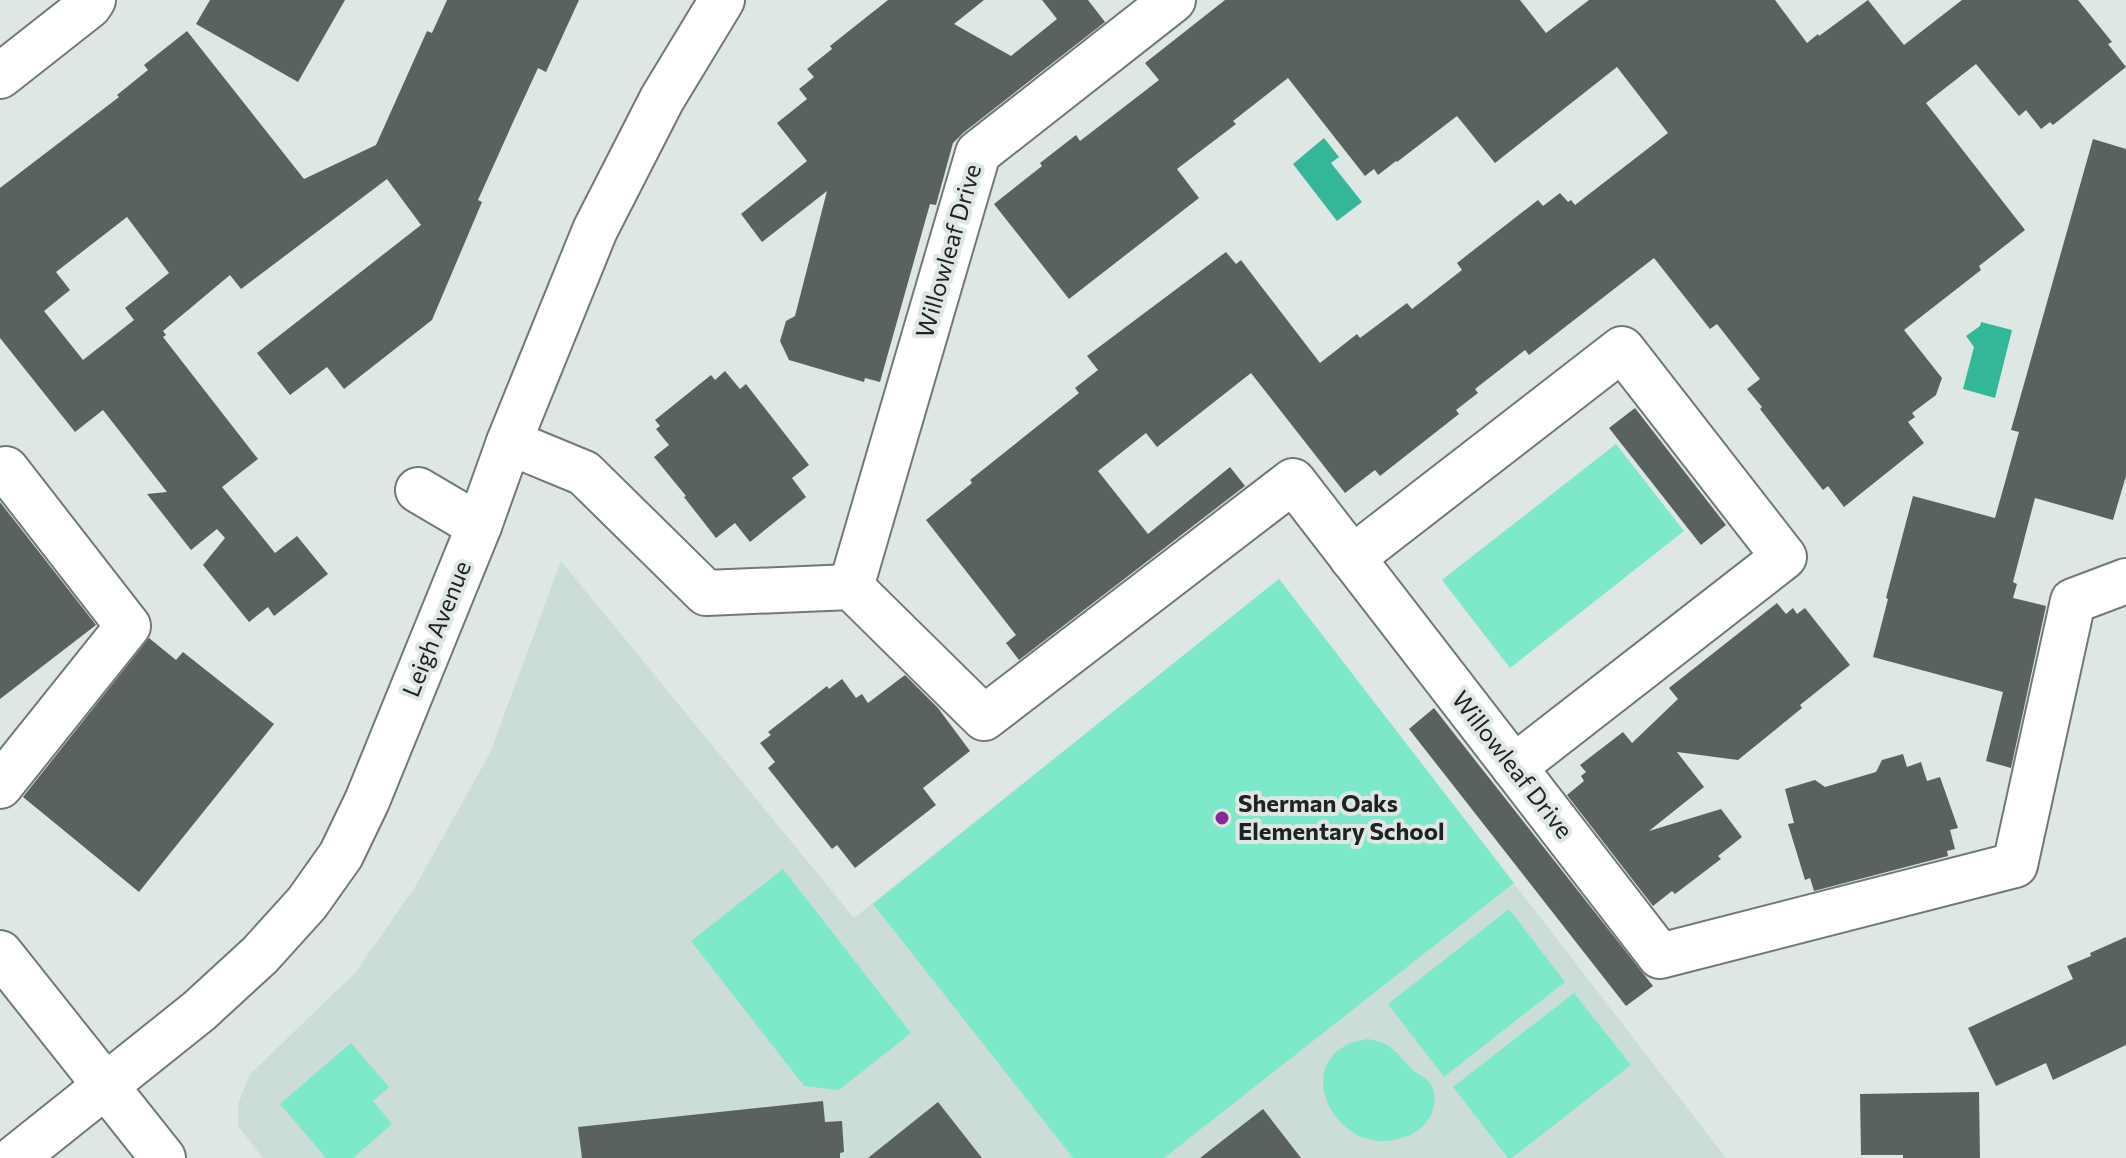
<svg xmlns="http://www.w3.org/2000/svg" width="2126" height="1158" viewBox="0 0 2126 1158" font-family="Commissioner,sans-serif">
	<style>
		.built { fill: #ccddd7 }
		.green { fill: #7ee8cb }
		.water { fill: #34b799 }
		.building { fill: #5a625f; fill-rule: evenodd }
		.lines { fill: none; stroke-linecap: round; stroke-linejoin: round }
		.minor-casing { stroke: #717977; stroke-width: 48 }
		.minor { stroke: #fff; stroke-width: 44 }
		.poi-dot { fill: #882892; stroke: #dee7e4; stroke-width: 3 }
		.labels { text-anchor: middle; stroke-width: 8; stroke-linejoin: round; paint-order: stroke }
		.street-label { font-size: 24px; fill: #202322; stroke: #dee7e4 }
		.poi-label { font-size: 24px; font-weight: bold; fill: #202322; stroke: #dee7e4; text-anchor: start }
	</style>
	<rect width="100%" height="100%" fill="#dee7e4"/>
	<path class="built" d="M 561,561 L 854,918 L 1279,579 L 1726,1158 L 263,1158 L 238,1126 L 238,1105 L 249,1075 L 355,973 L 415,887 L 490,753 Z"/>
	<g class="green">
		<path d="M 1616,444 L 1684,531 L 1510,668 L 1442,580 Z"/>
		<path d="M 1279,579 L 1514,883 L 1164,1158 L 1073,1158 L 873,904 Z"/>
		<path d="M 783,869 L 911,1033 L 839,1090 L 804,1086 L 691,941 Z"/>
		<path d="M 1509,909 L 1565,982 L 1444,1077 L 1388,1004 Z"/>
		<path d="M 1574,993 L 1631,1065 L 1512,1158 L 1508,1158 L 1453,1087 Z"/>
		<path d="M 1367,1039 C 1393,1043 1394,1051 1411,1068 C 1415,1073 1421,1075 1426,1079 C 1441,1092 1435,1115 1422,1127 C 1415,1134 1404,1138 1394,1140 C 1337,1152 1293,1069 1349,1044 C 1354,1041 1361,1041 1367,1039 Z"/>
		<path d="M 351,1043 L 389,1087 L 373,1101 L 392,1124 L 353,1158 L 326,1158 L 280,1104 Z"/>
	</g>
	<g class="water">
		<path d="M 1324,138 L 1339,157 L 1331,163 L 1362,202 L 1337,221 L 1293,164 Z"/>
		<path d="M 1981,322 L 2012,330 L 1995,398 L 1963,389 L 1974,347 L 1966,336 L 1980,326 Z"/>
	</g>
	<g class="building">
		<path d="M 210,0 L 345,0 L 298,82 L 196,24 Z"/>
		<path d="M 447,0 L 579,0 L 546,72 L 538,68 L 514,120 L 478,200 L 482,202 L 432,320 L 344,389 L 327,367 L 290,395 L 257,353 L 421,225 L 387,179 L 241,289 L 230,275 L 163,331 L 166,335 L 163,337 L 258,459 L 222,487 L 275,553 L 297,536 L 328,574 L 274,616 L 268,607 L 249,622 L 203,565 L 225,538 L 217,529 L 191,550 L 147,494 L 167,492 L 103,410 L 75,432 L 0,338 L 0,188 L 119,97 L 117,95 L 148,70 L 144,65 L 187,31 L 304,179 L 376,145 L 427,31 L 432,33 ZM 127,217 L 169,273 L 125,308 L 134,320 L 83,360 L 44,311 L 70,290 L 56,272 Z"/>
		<path d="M 888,0 L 984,0 L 954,24 L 1011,56 L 1057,19 L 1042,0 L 1088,0 L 1105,22 L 963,133 L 953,143 L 936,205 L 930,204 L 880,382 L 865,378 L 864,382 L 789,360 L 780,341 L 786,321 L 795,316 L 827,191 L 762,242 L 741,214 L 807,161 L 777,123 L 807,99 L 799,89 L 814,77 L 807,69 L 832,49 L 830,46 Z"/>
		<path d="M 1225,0 L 1520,0 L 1546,33 L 1589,0 L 1775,0 L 1807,43 L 1818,34 L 1819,36 L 1868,0 L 1904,45 L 1962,0 L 2078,0 L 2112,42 L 2108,44 L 2126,67 L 2053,125 L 2050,122 L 2041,129 L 2026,110 L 2019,116 L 1976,64 L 1926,103 L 2025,230 L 1979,266 L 1981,270 L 1904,330 L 1942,378 L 1936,395 L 1912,413 L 1915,417 L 1908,422 L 1924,443 L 1844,507 L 1828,486 L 1823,490 L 1760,409 L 1762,407 L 1747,389 L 1760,379 L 1717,324 L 1710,329 L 1654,258 L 1529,355 L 1525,350 L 1475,389 L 1478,393 L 1456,410 L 1459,414 L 1380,476 L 1375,470 L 1345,493 L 1251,373 L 1157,447 L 1146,433 L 1098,471 L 1148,534 L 1230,467 L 1245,486 L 1019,660 L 1006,643 L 1016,635 L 926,520 L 972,483 L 970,480 L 1079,393 L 1075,388 L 1098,370 L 1087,356 L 1226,252 L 1236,264 L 1241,260 L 1320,363 L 1357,334 L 1360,338 L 1407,303 L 1412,309 L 1462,270 L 1457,263 L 1538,200 L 1543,206 L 1560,193 L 1568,202 L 1571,200 L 1575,205 L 1668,133 L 1617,67 L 1495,163 L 1457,116 L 1397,162 L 1396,161 L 1378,175 L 1374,169 L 1365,176 L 1288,78 L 1233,121 L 1236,124 L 1177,169 L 1199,198 L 1069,299 L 994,204 L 1042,166 L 1040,163 L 1076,135 L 1080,141 L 1159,80 L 1145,63 Z"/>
		<path d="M 2093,139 L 2126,149 L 2126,476 L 2113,520 L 2035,498 L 2013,582 L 2017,584 L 2013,598 L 2046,606 L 2011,768 L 1986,761 L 2003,692 L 1873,657 L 1888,599 L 1886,598 L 1913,496 L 1995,518 L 2019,432 L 2011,430 Z"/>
		<path d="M 725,371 L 740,389 L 746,384 L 809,465 L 792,478 L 806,497 L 750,542 L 735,523 L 716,538 L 684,497 L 686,496 L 654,457 L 669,445 L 656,429 L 660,426 L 655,420 L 711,375 L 715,380 Z"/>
		<path d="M 1635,408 L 1726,525 L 1701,545 L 1609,428 Z"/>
		<path d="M 0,502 L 96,625 L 0,699 Z"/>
		<path d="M 1777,603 L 1786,614 L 1793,608 L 1797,614 L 1805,608 L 1850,665 L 1800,705 L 1802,708 L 1738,760 L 1677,752 L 1704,787 L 1649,831 L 1721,809 L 1742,837 L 1718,856 L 1721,859 L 1675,894 L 1672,891 L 1653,906 L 1567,795 L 1584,781 L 1581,776 L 1586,772 L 1580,765 L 1623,732 L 1632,743 L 1678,699 L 1669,688 Z"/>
		<path d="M 149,638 L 176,660 L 183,652 L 274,724 L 139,892 L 23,797 Z"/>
		<path d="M 905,675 L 938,708 L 970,751 L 923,788 L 936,805 L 855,868 L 837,845 L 832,849 L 768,768 L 775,762 L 760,743 L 771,735 L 768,732 L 827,686 L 829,689 L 842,679 L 856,698 L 862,694 L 868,703 Z"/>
		<path d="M 1434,708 L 1653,986 L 1626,1006 L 1409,729 Z"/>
		<path d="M 1903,754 L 1907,767 L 1921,762 L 1927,781 L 1940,777 L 1958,828 L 1950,830 L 1955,849 L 1947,851 L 1948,856 L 1814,891 L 1810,878 L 1805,880 L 1788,824 L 1794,823 L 1785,789 L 1815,780 L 1825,787 L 1876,772 L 1882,760 Z"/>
		<path d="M 2126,937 L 2126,1045 L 2053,1080 L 2046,1063 L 1996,1086 L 1968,1028 L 2073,979 L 2067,966 L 2091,956 L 2090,953 Z"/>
		<path d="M 1979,1092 L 1980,1158 L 1903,1158 L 1903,1155 L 1861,1155 L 1860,1094 Z"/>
		<path d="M 823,1101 L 825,1122 L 842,1121 L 844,1152 L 840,1153 L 840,1158 L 582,1158 L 578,1127 Z"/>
		<path d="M 938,1102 L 982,1158 L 868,1158 Z"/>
		<path d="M 1263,1109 L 1301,1158 L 1200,1158 Z"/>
	</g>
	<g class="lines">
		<defs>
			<g id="minor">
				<path d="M 0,76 L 89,6 L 93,0"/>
				<path d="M 509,442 L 584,473 L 706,593 L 851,587 L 984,718 L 1293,481 L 1660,956 L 2015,865 L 2073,601 L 2126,581"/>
				<path d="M 418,490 L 479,526"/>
				<path d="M 1352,558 L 1622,349 L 1784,557 L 1514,767"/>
				<path d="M 851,587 L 978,153 L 1173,0"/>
				<path d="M 0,786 L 128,626 L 6,469"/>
				<path d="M 0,953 L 163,1158"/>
				<path d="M 15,1158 L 199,1011 L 260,955 L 307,903 L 341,855 L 367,801 L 479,526 L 509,442 L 595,230 L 662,99 L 722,0"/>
			</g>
		</defs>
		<use href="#minor" class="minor-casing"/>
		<use href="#minor" class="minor"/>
	</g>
	<circle class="poi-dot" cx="1222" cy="818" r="8"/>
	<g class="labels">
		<g class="street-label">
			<text transform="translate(949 251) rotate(-74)" y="8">Willowleaf Drive</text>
			<text transform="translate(437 629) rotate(-68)" y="8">Leigh Avenue</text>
			<text transform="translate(1512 765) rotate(52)" y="8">Willowleaf Drive</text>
		</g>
		<g class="poi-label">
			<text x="1238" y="812">Sherman Oaks<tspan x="1238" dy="28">Elementary School</tspan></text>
		</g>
	</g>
</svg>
